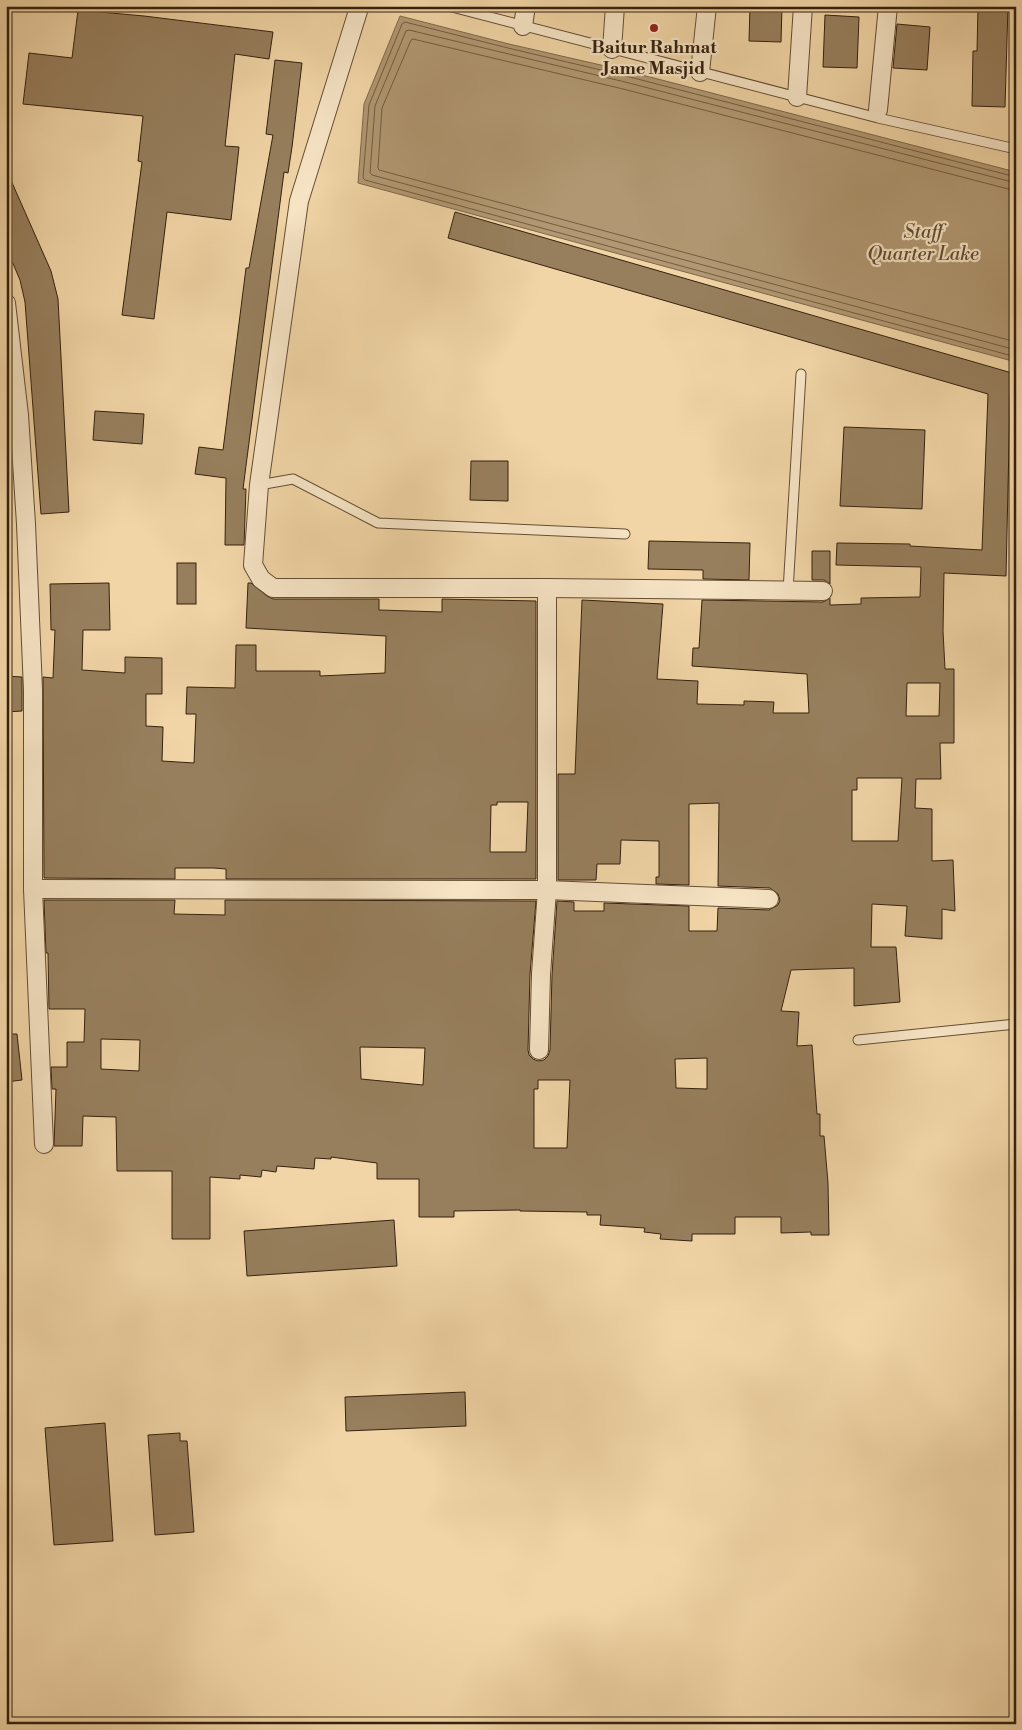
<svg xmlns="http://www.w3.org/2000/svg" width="1022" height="1730" viewBox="0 0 1022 1730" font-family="'Libre Bodoni',serif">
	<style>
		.water { fill: #b19872; stroke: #7f684a }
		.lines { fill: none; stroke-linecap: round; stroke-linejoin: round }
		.shore { stroke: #735c40; stroke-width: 1 }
		.building { fill: #977f5d; stroke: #35210e; fill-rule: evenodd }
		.lane-casing { stroke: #644e34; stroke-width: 11 }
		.street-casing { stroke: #644e34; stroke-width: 20 }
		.lane { stroke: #f6e4c5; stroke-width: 9 }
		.street { stroke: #f6e4c5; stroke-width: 18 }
		.poi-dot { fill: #8f2418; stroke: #f6e4c5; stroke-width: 2 }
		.labels { text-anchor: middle; stroke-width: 4.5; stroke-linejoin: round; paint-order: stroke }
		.poi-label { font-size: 18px; font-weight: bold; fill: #35210e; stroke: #f6e4c5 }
		.water-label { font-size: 19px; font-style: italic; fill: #604b31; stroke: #f6e4c5 }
	</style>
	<rect width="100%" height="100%" fill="#f1d5a6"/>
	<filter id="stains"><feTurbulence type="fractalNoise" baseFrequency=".004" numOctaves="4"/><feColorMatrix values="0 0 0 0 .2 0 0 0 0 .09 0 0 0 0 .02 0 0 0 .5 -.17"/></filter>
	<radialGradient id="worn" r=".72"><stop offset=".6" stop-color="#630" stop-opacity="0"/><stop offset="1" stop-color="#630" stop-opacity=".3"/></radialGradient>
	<path class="water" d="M 400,16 L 509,44 L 627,71 L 1016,172 L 1016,362 L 358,183 L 364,104 Z"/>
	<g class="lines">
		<g class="shore">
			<path d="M 1016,177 L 626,76 L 508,48 L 405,22 L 402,24 L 369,105 L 363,178 L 365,180 L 1016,357"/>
			<path d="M 1016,183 L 625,82 L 409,30 L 406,31 L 375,106 L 370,173 L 372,175 L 1016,350"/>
			<path d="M 1016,191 L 623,89 L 413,39 L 411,40 L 382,108 L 378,167 L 379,170 L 1016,342"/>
		</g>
	</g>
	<g class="building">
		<path d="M 750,6 L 782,6 L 781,42 L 749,41 Z"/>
		<path d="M 978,6 L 1008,6 L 1005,107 L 972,106 L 973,51 L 977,51 Z"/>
		<path d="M 78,10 L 144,16 L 273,32 L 269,59 L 235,54 L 225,146 L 239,147 L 231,220 L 167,212 L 154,319 L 122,315 L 142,162 L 138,161 L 143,116 L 23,104 L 29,53 L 72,58 Z"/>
		<path d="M 825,15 L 859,17 L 857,68 L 823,67 Z"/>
		<path d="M 897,24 L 930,27 L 927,70 L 893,68 Z"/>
		<path d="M 275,60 L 302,63 L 292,147 L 288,173 L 284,172 L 243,489 L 246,489 L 244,545 L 225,545 L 226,478 L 195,474 L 199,447 L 223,450 L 246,268 L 249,268 L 273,135 L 266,134 Z"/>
		<path d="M 6,169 L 51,271 L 58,299 L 69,512 L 41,514 L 25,302 L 20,280 L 6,247 Z"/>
		<path d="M 455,212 L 1012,373 L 1010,400 L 1006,576 L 944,573 L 943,631 L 945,669 L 954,669 L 954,743 L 940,743 L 941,779 L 916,779 L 915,808 L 932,809 L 932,861 L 953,860 L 955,911 L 942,909 L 942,939 L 905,936 L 907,906 L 872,904 L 871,947 L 896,947 L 900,1002 L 854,1006 L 854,968 L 791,970 L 781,1011 L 799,1012 L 797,1046 L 812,1045 L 817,1114 L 820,1114 L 820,1136 L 824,1136 L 828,1183 L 829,1235 L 811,1235 L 811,1232 L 781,1233 L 781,1217 L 735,1217 L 735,1234 L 692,1234 L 692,1241 L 660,1239 L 661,1234 L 644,1232 L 645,1228 L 600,1225 L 601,1215 L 587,1215 L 587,1212 L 520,1211 L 520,1210 L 454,1211 L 454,1217 L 419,1217 L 419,1179 L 377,1179 L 377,1163 L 331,1157 L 331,1159 L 315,1158 L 314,1169 L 277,1166 L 276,1172 L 262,1170 L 261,1177 L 240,1175 L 240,1179 L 210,1177 L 210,1239 L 172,1239 L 172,1171 L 117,1171 L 116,1117 L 83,1116 L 82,1146 L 54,1146 L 56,1089 L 52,1089 L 51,1067 L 67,1067 L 67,1042 L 84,1042 L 85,1009 L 49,1009 L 48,953 L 46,953 L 44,900 L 175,900 L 174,914 L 225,915 L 225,900 L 536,901 L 530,974 L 528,1050 L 529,1055 L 533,1059 L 538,1061 L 544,1060 L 548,1056 L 550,1050 L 552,975 L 557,901 L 574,902 L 574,911 L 604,911 L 604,903 L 689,906 L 689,931 L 717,931 L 718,908 L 769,910 L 778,905 L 780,900 L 778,894 L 770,888 L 718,886 L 719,803 L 689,804 L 689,885 L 656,884 L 656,877 L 659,877 L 659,841 L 621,840 L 620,864 L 597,864 L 596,880 L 558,880 L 558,774 L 575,774 L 582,600 L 663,604 L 657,679 L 698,681 L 697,704 L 744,705 L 744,701 L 774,702 L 773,713 L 809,713 L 807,674 L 692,666 L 693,648 L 699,648 L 702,600 L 823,602 L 830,598 L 830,605 L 861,604 L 861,598 L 920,597 L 921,567 L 836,565 L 837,543 L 910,544 L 910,546 L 982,550 L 988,394 L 448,238 ZM 907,683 L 940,683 L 939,716 L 906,716 ZM 857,778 L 902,778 L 898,841 L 852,841 L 852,790 L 857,790 ZM 101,1039 L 140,1040 L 139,1071 L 101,1069 ZM 360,1047 L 425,1048 L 423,1085 L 361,1079 ZM 707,1058 L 707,1089 L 676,1088 L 675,1059 ZM 538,1080 L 570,1080 L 567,1148 L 534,1148 L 534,1089 L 538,1089 Z"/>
		<path d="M 95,411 L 144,414 L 142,444 L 93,440 Z"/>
		<path d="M 844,427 L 925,430 L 922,509 L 840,506 Z"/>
		<path d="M 471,461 L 508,461 L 508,501 L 470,500 Z"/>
		<path d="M 649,541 L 750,543 L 749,580 L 703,579 L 703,570 L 648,569 Z"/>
		<path d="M 812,551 L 830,551 L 830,584 L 824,580 L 812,580 Z"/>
		<rect x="177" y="563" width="19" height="41"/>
		<path d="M 109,583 L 110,630 L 83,630 L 82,670 L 125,673 L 125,657 L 162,658 L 162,694 L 146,694 L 146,726 L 163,727 L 162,761 L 194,763 L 196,714 L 186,714 L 187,687 L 235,688 L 236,645 L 256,645 L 256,671 L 320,671 L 320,676 L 385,673 L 386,636 L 246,628 L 248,583 L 251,583 L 267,596 L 273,599 L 379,599 L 379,610 L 442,612 L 442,599 L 536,601 L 536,879 L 226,879 L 226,869 L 214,868 L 175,868 L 175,879 L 44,878 L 43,677 L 53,678 L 55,630 L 51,630 L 50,584 ZM 497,802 L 528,802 L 526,852 L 490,852 L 491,805 L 497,805 Z"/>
		<path d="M 6,676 L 22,677 L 22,711 L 6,712 Z"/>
		<path d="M 6,1034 L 17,1034 L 22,1080 L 6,1082 Z"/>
		<path d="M 394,1220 L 397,1266 L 247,1276 L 244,1231 Z"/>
		<path d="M 465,1392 L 466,1426 L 346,1431 L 345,1397 Z"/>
		<path d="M 105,1423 L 113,1541 L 54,1545 L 45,1428 Z"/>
		<path d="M 180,1433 L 180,1441 L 187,1441 L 194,1532 L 155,1535 L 148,1435 Z"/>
	</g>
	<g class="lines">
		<defs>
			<g id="lane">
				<path d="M 448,6 L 878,118 L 1016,149"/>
				<path d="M 259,485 L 293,479 L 378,523 L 625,534"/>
				<path d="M 788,591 L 801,374"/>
				<path d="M 858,1040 L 1016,1024"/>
			</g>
			<g id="street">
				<path d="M 357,6 L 358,11 L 299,201 L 259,485 L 253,565 L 261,579 L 273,588 L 547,588 L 823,591"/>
				<path d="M 523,26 L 526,6"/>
				<path d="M 612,49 L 615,6"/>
				<path d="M 700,72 L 707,6"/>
				<path d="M 797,97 L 803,6"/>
				<path d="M 878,110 L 888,6"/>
				<path d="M 6,303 L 19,415 L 26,524 L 33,690 L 33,889 L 44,1144"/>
				<path d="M 33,889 L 547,890 L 769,899"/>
				<path d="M 539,1050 L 541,974 L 547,890 L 547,588"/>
			</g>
		</defs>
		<use href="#lane" class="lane-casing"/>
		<use href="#street" class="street-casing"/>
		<use href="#lane" class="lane"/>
		<use href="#street" class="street"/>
	</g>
	<circle class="poi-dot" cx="654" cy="28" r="5"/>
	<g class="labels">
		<g class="poi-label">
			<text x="654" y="53">Baitur Rahmat<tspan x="654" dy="21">Jame Masjid</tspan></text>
		</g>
		<g class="water-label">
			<text x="923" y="238">Staff<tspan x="923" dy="22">Quarter Lake</tspan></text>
		</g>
	</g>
	<rect width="1022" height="1730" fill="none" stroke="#f1d5a6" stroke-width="25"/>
	<rect x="8" y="8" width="1007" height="1715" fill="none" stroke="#35210e" stroke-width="2.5"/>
	<rect x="12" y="12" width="997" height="1705" fill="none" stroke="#35210e"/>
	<rect width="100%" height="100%" filter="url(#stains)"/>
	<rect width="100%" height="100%" fill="url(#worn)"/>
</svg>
